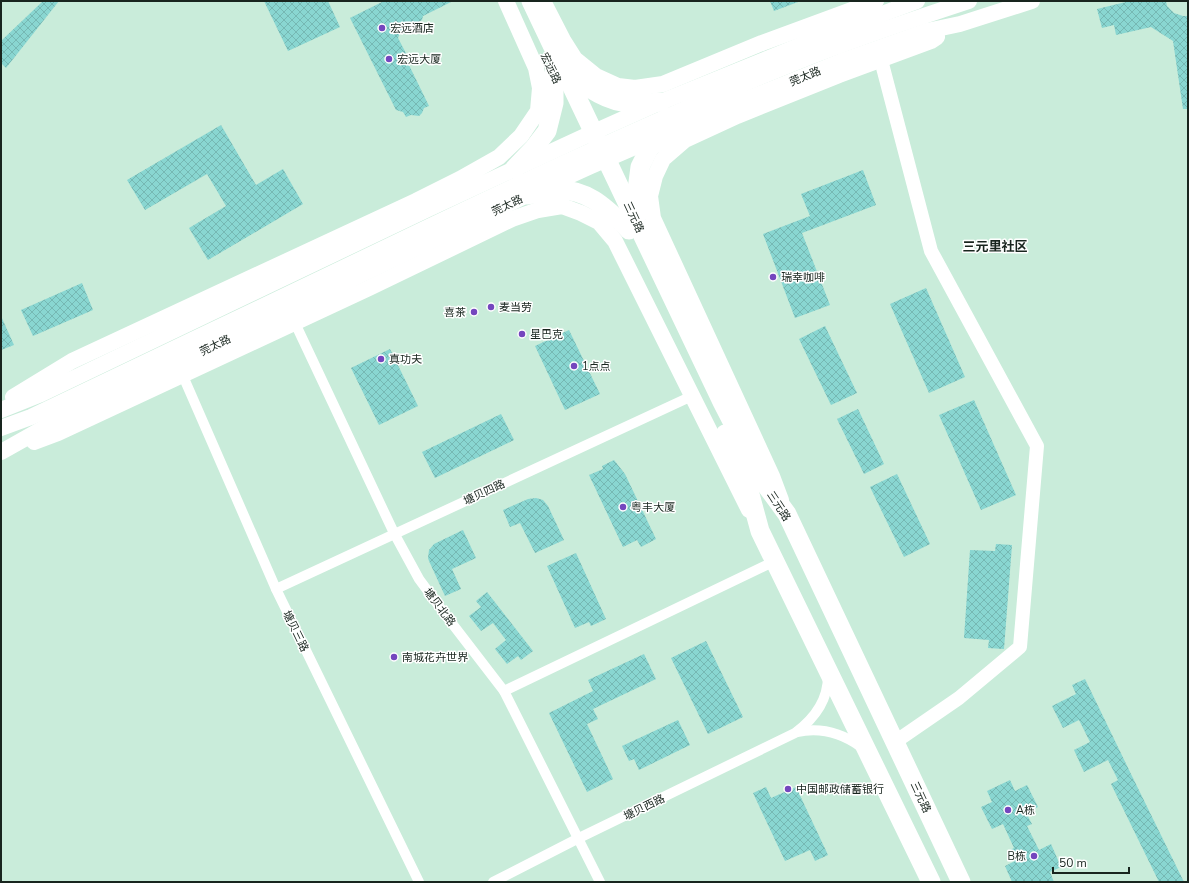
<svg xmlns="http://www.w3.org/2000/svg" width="1189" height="883" viewBox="0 0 1189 883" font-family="'Nunito Sans','Noto Sans SC',sans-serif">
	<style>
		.building { fill: url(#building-cross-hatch) }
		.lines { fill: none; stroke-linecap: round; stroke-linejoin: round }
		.street { stroke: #fff; stroke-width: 10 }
		.secondary { stroke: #fff; stroke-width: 14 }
		.primary { stroke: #fff; stroke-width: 16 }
		.highway { stroke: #fff; stroke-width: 19 }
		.poi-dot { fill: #7446be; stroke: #fff; stroke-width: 1.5 }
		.labels { text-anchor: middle; stroke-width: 3; stroke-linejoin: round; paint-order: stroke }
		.poi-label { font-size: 11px; fill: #18251e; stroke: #fff; text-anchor: start }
		.street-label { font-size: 11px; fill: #18251e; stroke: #fff }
		.quarter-label { font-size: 13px; font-weight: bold; fill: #18251e; stroke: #fff }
	</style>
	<defs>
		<pattern id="building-cross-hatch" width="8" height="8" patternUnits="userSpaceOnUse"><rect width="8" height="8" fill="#89d6d1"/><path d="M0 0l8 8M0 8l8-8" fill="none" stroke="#76b8b3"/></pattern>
	</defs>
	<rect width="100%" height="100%" fill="#c9ecda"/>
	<g class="building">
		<path d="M 43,1 L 59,1 L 6,68 L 1,63 L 1,41 Z"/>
		<path d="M 264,1 L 328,1 L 340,27 L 288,51 Z"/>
		<path d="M 384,1 L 453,1 L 423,16 L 422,20 L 401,31 L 398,38 L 408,57 L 407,61 L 429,106 L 424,108 L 422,113 L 419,116 L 411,115 L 406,117 L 403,112 L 396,110 L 350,18 Z"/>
		<path d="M 770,1 L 798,1 L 798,2 L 774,11 Z"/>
		<path d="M 1130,1 L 1166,1 L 1167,6 L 1174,13 L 1183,16 L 1188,16 L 1188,109 L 1183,109 L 1173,41 L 1151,27 L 1116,35 L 1114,25 L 1102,28 L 1097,9 Z"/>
		<path d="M 221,125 L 256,185 L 283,169 L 303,204 L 208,260 L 189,228 L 226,206 L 207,174 L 145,210 L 127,180 Z"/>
		<path d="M 863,170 L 876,205 L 802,233 L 830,305 L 795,318 L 763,234 L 810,216 L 801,194 Z"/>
		<path d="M 82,283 L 93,310 L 33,336 L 21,310 Z"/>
		<path d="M 926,288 L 965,377 L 929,393 L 890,304 Z"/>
		<path d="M 1,316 L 14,345 L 1,350 Z"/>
		<path d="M 825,326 L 857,393 L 831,405 L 799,339 Z"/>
		<path d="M 569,330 L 600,394 L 565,410 L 535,346 Z"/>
		<path d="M 390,349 L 418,406 L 379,425 L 351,368 Z"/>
		<path d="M 974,400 L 1016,495 L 981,510 L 939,415 Z"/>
		<path d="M 858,409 L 884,464 L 864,474 L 837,419 Z"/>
		<path d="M 501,414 L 514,440 L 435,478 L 422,452 Z"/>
		<path d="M 614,460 L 625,474 L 656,539 L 641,547 L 637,540 L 623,547 L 589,475 L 603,469 L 602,466 Z"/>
		<path d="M 897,474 L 930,544 L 904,557 L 870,487 Z"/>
		<path d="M 536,498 L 543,500 L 548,506 L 564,540 L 535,553 L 520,523 L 510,527 L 503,510 L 528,499 Z"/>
		<path d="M 463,530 L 476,558 L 452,569 L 461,589 L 445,596 L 429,561 L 428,558 L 429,550 L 434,544 Z"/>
		<path d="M 996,544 L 1012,545 L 1004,649 L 988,648 L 989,640 L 964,638 L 970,550 L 995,551 Z"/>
		<path d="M 576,553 L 606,619 L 591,626 L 589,622 L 575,628 L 547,566 Z"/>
		<path d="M 487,592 L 533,651 L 521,660 L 518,656 L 507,664 L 495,649 L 506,640 L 493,623 L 481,631 L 469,616 L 481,607 L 476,601 Z"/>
		<path d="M 706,641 L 743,717 L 708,734 L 671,658 Z"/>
		<path d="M 644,654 L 656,679 L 593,709 L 598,719 L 587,724 L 613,779 L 587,792 L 549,713 L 593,691 L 588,680 Z"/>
		<path d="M 1085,679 L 1131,774 L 1184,882 L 1159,882 L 1111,784 L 1118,780 L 1108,760 L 1084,772 L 1074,750 L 1090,742 L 1079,720 L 1063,728 L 1052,706 L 1076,694 L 1072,685 Z"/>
		<path d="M 678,720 L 690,745 L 639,770 L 634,759 L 629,761 L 622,746 Z"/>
		<path d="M 1010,780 L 1015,791 L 1027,785 L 1038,807 L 1026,813 L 1032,824 L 1027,826 L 1039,850 L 1051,844 L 1061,867 L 1050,872 L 1054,882 L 1012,882 L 1005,866 L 1015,861 L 1010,850 L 1014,848 L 1003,824 L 992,829 L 981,807 L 992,802 L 987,791 Z"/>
		<path d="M 766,787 L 771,798 L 796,787 L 828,855 L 815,861 L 810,850 L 785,861 L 753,793 Z"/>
	</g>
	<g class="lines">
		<g class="street">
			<path d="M 295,323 L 394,533 L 419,579 L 444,613 L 504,691 L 600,882"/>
			<path d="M 183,376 L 276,589 L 419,882"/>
			<path d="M 276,589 L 692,396"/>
			<path d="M 504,691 L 775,561"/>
			<path d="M 797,732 C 821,727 842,733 861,747"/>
			<path d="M 493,882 L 579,838 L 795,733 C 814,719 828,700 828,676"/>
		</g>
		<path class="secondary" d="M 881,60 L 931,251 L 1037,446 L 1020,647 L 959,698 L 895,742"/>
		<g class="primary">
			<path d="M 543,1 L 563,40 L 575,59 L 596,76 L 618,86 L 635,88 L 663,84 L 762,43 L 876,1"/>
			<path d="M 13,397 L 72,361 L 416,201 L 460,179 L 499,157 L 521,136 L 538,111 L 540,88 L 536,68 L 506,1"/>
			<path d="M 1,410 L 41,394 L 428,209 L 594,132 L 661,102 L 826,35 L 917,1"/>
			<path d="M 1,428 L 31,417 C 135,367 239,318 343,268 C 492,196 641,125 794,63 C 852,40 911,20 969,1"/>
			<path d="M 34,442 L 58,433 L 369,288 L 512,219 L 538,210 L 562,206 L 581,213 L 599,222 L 615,241 L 749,510"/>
			<path d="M 1,452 L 58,420 L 527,195 L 591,166 L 732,105 L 845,60 L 927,31 L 960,24 L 1032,1"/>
			<path d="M 781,500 L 772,476 L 653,218 L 650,196 L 655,176 L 663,159 L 685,140 L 737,116 L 839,75 L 931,41 L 937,37"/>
		</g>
		<g class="highway">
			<path d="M 531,1 L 722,402 L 762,480 L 787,514 L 961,882"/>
			<path d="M 567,72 C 586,86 605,102 630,103 C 640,104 651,103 661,102"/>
			<path d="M 514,169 L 534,148 L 547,131 L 554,103 L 554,73"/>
			<path d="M 527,195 C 537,194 547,191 557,190 C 588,188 608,210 629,230"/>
			<path d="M 636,218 L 637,190 L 640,167 L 650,147 L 677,129"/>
			<path d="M 725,434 L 748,487 L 760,531 L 931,882"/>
		</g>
	</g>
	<g class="poi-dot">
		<circle cx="382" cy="28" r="4"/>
		<circle cx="389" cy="59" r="4"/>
		<circle cx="773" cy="277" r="4"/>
		<circle cx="491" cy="307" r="4"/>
		<circle cx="474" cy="312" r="4"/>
		<circle cx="522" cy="334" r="4"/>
		<circle cx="381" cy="359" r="4"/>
		<circle cx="574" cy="366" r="4"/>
		<circle cx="623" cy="507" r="4"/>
		<circle cx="394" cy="657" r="4"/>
		<circle cx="788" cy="789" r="4"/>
		<circle cx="1008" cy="810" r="4"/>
		<circle cx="1034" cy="856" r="4"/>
	</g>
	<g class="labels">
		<g class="poi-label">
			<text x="390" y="32">宏远酒店</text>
			<text x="397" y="63">宏远大厦</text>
			<text x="781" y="281">瑞幸咖啡</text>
			<text x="499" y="311">麦当劳</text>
			<text x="466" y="316" text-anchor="end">喜茶</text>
			<text x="530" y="338">星巴克</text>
			<text x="389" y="363">真功夫</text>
			<text x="582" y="370">1点点</text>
			<text x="631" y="511">粤丰大厦</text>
			<text x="402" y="661">南城花卉世界</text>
			<text x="796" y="793">中国邮政储蓄银行</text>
			<text x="1016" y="814">A栋</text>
			<text x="1026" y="860" text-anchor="end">B栋</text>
		</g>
		<g class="street-label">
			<text transform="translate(551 68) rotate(64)" y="4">宏远路</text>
			<text transform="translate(805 76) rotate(-22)" y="4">莞太路</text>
			<text transform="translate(507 205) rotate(-26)" y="4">莞太路</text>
			<text transform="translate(634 217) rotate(65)" y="4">三元路</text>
			<text transform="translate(215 345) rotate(-26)" y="4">莞太路</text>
			<text transform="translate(484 492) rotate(-25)" y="4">塘贝四路</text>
			<text transform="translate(779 506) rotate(57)" y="4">三元路</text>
			<text transform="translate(440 607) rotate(53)" y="4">塘贝北路</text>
			<text transform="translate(296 631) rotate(64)" y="4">塘贝三路</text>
			<text transform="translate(921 797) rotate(65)" y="4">三元路</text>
			<text transform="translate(644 807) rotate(-26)" y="4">塘贝西路</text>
		</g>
		<g class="quarter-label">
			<text x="995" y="251">三元里社区</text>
		</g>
	</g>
	<rect width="1189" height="883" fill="none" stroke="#18251e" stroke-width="4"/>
	<path d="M1053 867v6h76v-6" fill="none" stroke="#18251e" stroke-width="2"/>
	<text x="1059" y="867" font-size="12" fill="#18251e" stroke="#ffffff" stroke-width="3" paint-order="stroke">50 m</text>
</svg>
